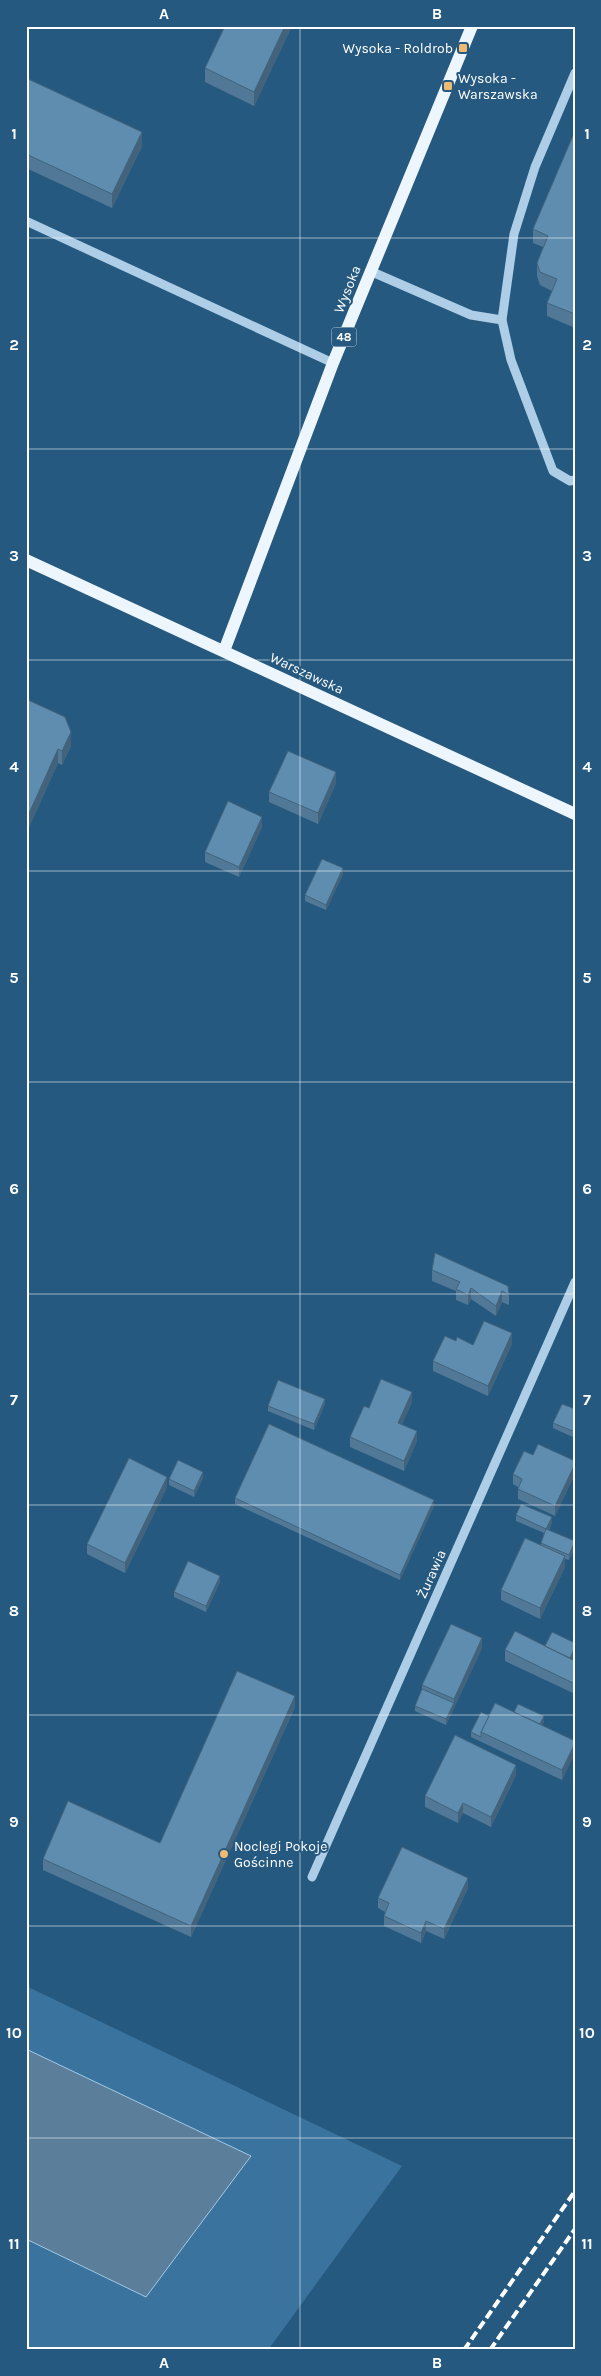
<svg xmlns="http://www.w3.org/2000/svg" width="601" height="2376" viewBox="0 0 601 2376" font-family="Karla,sans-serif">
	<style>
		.green { fill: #3a739d }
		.water { fill: #5b7f9a; stroke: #a1cae6 }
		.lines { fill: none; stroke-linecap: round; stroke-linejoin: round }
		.minor { stroke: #adcee6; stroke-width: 9 }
		.major { stroke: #edf6fd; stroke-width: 12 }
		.rail { stroke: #fff; stroke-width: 4; stroke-dasharray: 9 4; stroke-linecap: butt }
		.wall { fill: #517997 }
		.shaded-wall { fill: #42637b }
		.building { fill: #5e8db0; stroke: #42637b }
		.grid { fill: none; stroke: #fff; stroke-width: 1; stroke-opacity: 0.55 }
		.poi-dot { fill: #efba72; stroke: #26597f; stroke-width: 2 }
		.labels { text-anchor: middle; stroke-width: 4; stroke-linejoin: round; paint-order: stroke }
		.shield { fill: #26597f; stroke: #becdd9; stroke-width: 1 }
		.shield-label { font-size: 12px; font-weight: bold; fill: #fff }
		.poi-label { font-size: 14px; fill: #fff; stroke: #26597f; text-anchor: start }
		.street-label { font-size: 14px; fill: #fff; stroke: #26597f }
		.neatline { fill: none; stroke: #fff; stroke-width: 2 }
		.grid-label { font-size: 16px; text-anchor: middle; font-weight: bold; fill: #fff }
	</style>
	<rect width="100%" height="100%" fill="#26597f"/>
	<path class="green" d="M 26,1986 L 402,2166 L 268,2350 L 26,2350 Z"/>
	<path class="water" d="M 26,2049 L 251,2156 L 146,2297 L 26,2239 Z"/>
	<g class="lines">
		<g class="minor">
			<path d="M 575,73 L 535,167 L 514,234 L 502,320 L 511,360 L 553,471 L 570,481 L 575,480"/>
			<path d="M 26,221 L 333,363"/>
			<path d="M 370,271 L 471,315 L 502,320"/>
			<path d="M 312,1877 L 575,1282"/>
		</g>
		<g class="major">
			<path d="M 26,560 L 575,814"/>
			<path d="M 224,651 L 333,363 L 472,26"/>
		</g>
		<g class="rail">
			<path d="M 464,2350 L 575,2191"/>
			<path d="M 490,2350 L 575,2229"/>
		</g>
	</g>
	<g class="wall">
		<path d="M 225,26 L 292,26 L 254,106 L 205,82 L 205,68 Z"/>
		<path d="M 26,78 L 142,146 L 112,208 L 26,168 Z"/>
		<path d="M 575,131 L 575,328 L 547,316 L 547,303 L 552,291 L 540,285 L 537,276 L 537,263 L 543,247 L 533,243 L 533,229 Z"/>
		<path d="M 26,699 L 71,746 L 62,765 L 58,763 L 26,834 Z"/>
		<path d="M 336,783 L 318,824 L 269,802 L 269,792 Z"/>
		<path d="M 262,827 L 239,877 L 205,862 L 205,852 Z"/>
		<path d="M 343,874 L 326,910 L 305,901 L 305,895 Z"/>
		<path d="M 435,1253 L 509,1295 L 509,1305 L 502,1302 L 496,1316 L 471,1299 L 468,1305 L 456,1300 L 456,1291 L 432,1281 L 432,1270 Z"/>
		<path d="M 456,1341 L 473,1345 L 512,1344 L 488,1396 L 433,1371 L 433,1361 Z"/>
		<path d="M 412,1402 L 402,1424 L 417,1441 L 404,1471 L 350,1447 L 350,1437 L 369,1408 Z"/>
		<path d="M 325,1404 L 314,1430 L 268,1411 L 268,1406 Z"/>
		<path d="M 575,1409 L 575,1438 L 553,1428 L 553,1423 Z"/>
		<path d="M 575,1461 L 575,1474 L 555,1516 L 518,1499 L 518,1487 L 513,1484 L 513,1474 Z"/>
		<path d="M 203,1478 L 194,1497 L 169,1485 L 169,1479 Z"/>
		<path d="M 167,1487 L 125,1573 L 87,1554 L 87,1544 Z"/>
		<path d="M 235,1498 L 434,1506 L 400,1580 L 235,1504 Z"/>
		<path d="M 516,1515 L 552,1522 L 549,1530 L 575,1541 L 575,1548 L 569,1560 L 565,1559 L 565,1567 L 540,1619 L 501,1600 L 501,1590 L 541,1545 L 541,1543 L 544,1533 L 516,1521 Z"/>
		<path d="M 220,1582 L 206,1612 L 174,1597 L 174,1592 Z"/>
		<path d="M 575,1643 L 575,1653 L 572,1659 L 575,1661 L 575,1694 L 505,1661 L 505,1650 Z"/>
		<path d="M 482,1648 L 446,1725 L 415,1711 L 415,1706 L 422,1689 L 422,1685 Z"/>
		<path d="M 295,1707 L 191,1937 L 43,1870 L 43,1859 L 160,1843 Z"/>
		<path d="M 514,1712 L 544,1722 L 542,1725 L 575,1741 L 575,1753 L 562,1780 L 471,1737 L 471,1732 L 489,1716 Z"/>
		<path d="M 516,1775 L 491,1827 L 463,1813 L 458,1823 L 425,1807 L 425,1796 Z"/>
		<path d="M 468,1888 L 444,1939 L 426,1931 L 421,1943 L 384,1926 L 384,1916 L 385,1912 L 378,1908 L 378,1898 Z"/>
	</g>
	<g class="shaded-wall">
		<path d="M 285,26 L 292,26 L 254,106 L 254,92 Z"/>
		<path d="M 142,132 L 142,146 L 112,208 L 112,194 Z"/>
		<path d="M 71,732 L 71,746 L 62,765 L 62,751 Z"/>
		<path d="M 58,749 L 58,763 L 26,834 L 26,820 Z"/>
		<path d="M 336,772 L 336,783 L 318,824 L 318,813 Z"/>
		<path d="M 262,817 L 262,827 L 239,877 L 239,867 Z"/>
		<path d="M 343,868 L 343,874 L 326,910 L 326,905 Z"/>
		<path d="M 471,1288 L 471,1299 L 468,1305 L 468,1295 Z"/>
		<path d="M 502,1291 L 502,1302 L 496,1316 L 496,1306 Z"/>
		<path d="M 512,1333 L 512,1344 L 488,1396 L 488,1386 Z"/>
		<path d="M 412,1392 L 412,1402 L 398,1433 L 398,1423 Z"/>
		<path d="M 325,1399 L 325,1404 L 314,1430 L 314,1424 Z"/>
		<path d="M 417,1431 L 417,1441 L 404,1471 L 404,1461 Z"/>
		<path d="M 575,1464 L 575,1474 L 555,1516 L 555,1506 Z"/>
		<path d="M 203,1472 L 203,1478 L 194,1497 L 194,1491 Z"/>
		<path d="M 167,1477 L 167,1487 L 125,1573 L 125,1563 Z"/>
		<path d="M 434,1500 L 434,1506 L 400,1580 L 400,1575 Z"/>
		<path d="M 552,1517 L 552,1522 L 546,1534 L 546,1529 Z"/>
		<path d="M 575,1542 L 575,1548 L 569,1560 L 569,1555 Z"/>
		<path d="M 565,1556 L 565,1567 L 540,1619 L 540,1608 Z"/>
		<path d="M 220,1576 L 220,1582 L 206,1612 L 206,1606 Z"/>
		<path d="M 482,1638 L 482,1648 L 446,1725 L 446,1719 L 454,1703 L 454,1699 Z"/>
		<path d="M 575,1648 L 575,1653 L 570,1664 L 570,1658 Z"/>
		<path d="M 295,1696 L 295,1707 L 191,1937 L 191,1926 Z"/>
		<path d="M 544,1716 L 544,1722 L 538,1734 L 538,1728 Z"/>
		<path d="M 575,1743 L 575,1753 L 562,1780 L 562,1770 Z"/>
		<path d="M 516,1765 L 516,1775 L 491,1827 L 491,1817 Z"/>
		<path d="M 463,1803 L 463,1813 L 458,1823 L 458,1813 Z"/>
		<path d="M 468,1878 L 468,1888 L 444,1939 L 444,1929 Z"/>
		<path d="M 426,1921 L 426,1931 L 421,1943 L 421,1933 Z"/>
	</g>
	<g class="building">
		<path d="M 225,26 L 285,26 L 254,92 L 205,68 Z"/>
		<path d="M 26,78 L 142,132 L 112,194 L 26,154 Z"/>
		<path d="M 575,131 L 575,314 L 547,303 L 557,279 L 540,272 L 537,263 L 548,236 L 533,229 Z"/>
		<path d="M 26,699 L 65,717 L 71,732 L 62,751 L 58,749 L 26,820 Z"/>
		<path d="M 288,751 L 336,772 L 318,813 L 269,792 Z"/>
		<path d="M 228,801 L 262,817 L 239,867 L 205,852 Z"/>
		<path d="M 322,859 L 343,868 L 326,905 L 305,895 Z"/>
		<path d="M 435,1253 L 508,1286 L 509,1295 L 502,1291 L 496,1306 L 471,1288 L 468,1295 L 456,1289 L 460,1282 L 432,1270 Z"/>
		<path d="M 484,1321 L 512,1333 L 488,1386 L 433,1361 L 445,1336 L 456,1341 L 457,1337 L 473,1345 Z"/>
		<path d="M 381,1379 L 412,1392 L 398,1423 L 417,1431 L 404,1461 L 350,1437 L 364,1406 L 369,1408 Z"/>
		<path d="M 278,1380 L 325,1399 L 314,1424 L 268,1406 Z"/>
		<path d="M 562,1404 L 575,1409 L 575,1432 L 553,1423 Z"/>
		<path d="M 269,1424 L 434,1500 L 400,1575 L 235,1498 Z"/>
		<path d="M 538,1444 L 575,1461 L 575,1464 L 555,1506 L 518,1489 L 522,1479 L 513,1474 L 524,1451 L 533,1455 Z"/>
		<path d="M 129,1458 L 167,1477 L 125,1563 L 87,1544 Z"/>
		<path d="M 178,1460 L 203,1472 L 194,1491 L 169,1479 Z"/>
		<path d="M 521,1504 L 552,1517 L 546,1529 L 575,1541 L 569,1555 L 541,1543 L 546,1529 L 516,1515 Z"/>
		<path d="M 525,1538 L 565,1556 L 540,1608 L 501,1590 Z"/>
		<path d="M 188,1561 L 220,1576 L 206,1606 L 174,1592 Z"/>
		<path d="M 451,1624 L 482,1638 L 454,1699 L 422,1685 Z"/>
		<path d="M 515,1631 L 575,1661 L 575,1684 L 505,1650 Z"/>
		<path d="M 552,1632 L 575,1643 L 575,1648 L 570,1658 L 545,1646 Z"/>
		<path d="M 237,1671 L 295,1696 L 191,1926 L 43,1859 L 68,1801 L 160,1843 Z"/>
		<path d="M 422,1689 L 454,1703 L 446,1719 L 415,1706 Z"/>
		<path d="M 495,1703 L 575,1741 L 575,1743 L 562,1770 L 481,1732 Z"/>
		<path d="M 518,1704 L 544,1716 L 540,1724 L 514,1712 Z"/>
		<path d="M 481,1712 L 489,1716 L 481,1732 L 481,1737 L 471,1732 Z"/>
		<path d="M 455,1735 L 516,1765 L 491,1817 L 463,1803 L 458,1813 L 425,1796 Z"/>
		<path d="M 402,1847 L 468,1878 L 444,1929 L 426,1921 L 421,1933 L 384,1916 L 389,1903 L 378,1898 Z"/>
	</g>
	<path class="grid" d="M 300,26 L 300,2350M 26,238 L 575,238M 26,449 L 575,449M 26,660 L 575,660M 26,871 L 575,871M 26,1082 L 575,1082M 26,1294 L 575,1294M 26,1505 L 575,1505M 26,1715 L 575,1715M 26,1926 L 575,1926M 26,2138 L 575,2138"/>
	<g class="poi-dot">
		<rect x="458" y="43" width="10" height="10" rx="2.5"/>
		<rect x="443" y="81" width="10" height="10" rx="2.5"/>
		<circle cx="224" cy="1854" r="5"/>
	</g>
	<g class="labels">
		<rect class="shield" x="331.5" y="327.5" width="25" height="19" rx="4"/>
		<g class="shield-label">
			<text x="344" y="341">48</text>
		</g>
		<g class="poi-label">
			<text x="453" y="53" text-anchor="end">Wysoka - Roldrob</text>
			<text x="458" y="83">Wysoka -<tspan x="458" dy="16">Warszawska</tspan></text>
			<text x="234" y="1851">Noclegi Pokoje<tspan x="234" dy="16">Gościnne</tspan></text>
		</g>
		<g class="street-label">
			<text transform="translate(347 289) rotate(-68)" y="5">Wysoka</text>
			<text transform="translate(307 673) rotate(25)" y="5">Warszawska</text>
			<text transform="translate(431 1574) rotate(-66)" y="5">Żurawia</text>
		</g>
	</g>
	<rect width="601" height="2376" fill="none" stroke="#26597f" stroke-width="55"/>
	<rect x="28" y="28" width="546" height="2320" class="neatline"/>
	<g class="grid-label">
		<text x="164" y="19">A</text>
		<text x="437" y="19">B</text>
		<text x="14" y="139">1</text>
		<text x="587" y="139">1</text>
		<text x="14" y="350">2</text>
		<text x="587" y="350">2</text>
		<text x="14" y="561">3</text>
		<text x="587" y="561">3</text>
		<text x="14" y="772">4</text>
		<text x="587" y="772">4</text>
		<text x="14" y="983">5</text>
		<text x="587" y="983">5</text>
		<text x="14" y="1194">6</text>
		<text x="587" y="1194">6</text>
		<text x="14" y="1405">7</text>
		<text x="587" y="1405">7</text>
		<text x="14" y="1616">8</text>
		<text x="587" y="1616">8</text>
		<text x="14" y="1827">9</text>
		<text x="587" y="1827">9</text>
		<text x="14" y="2038">10</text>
		<text x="587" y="2038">10</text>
		<text x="14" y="2249">11</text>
		<text x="587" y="2249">11</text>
		<text x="164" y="2368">A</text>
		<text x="437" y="2368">B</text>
	</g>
</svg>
